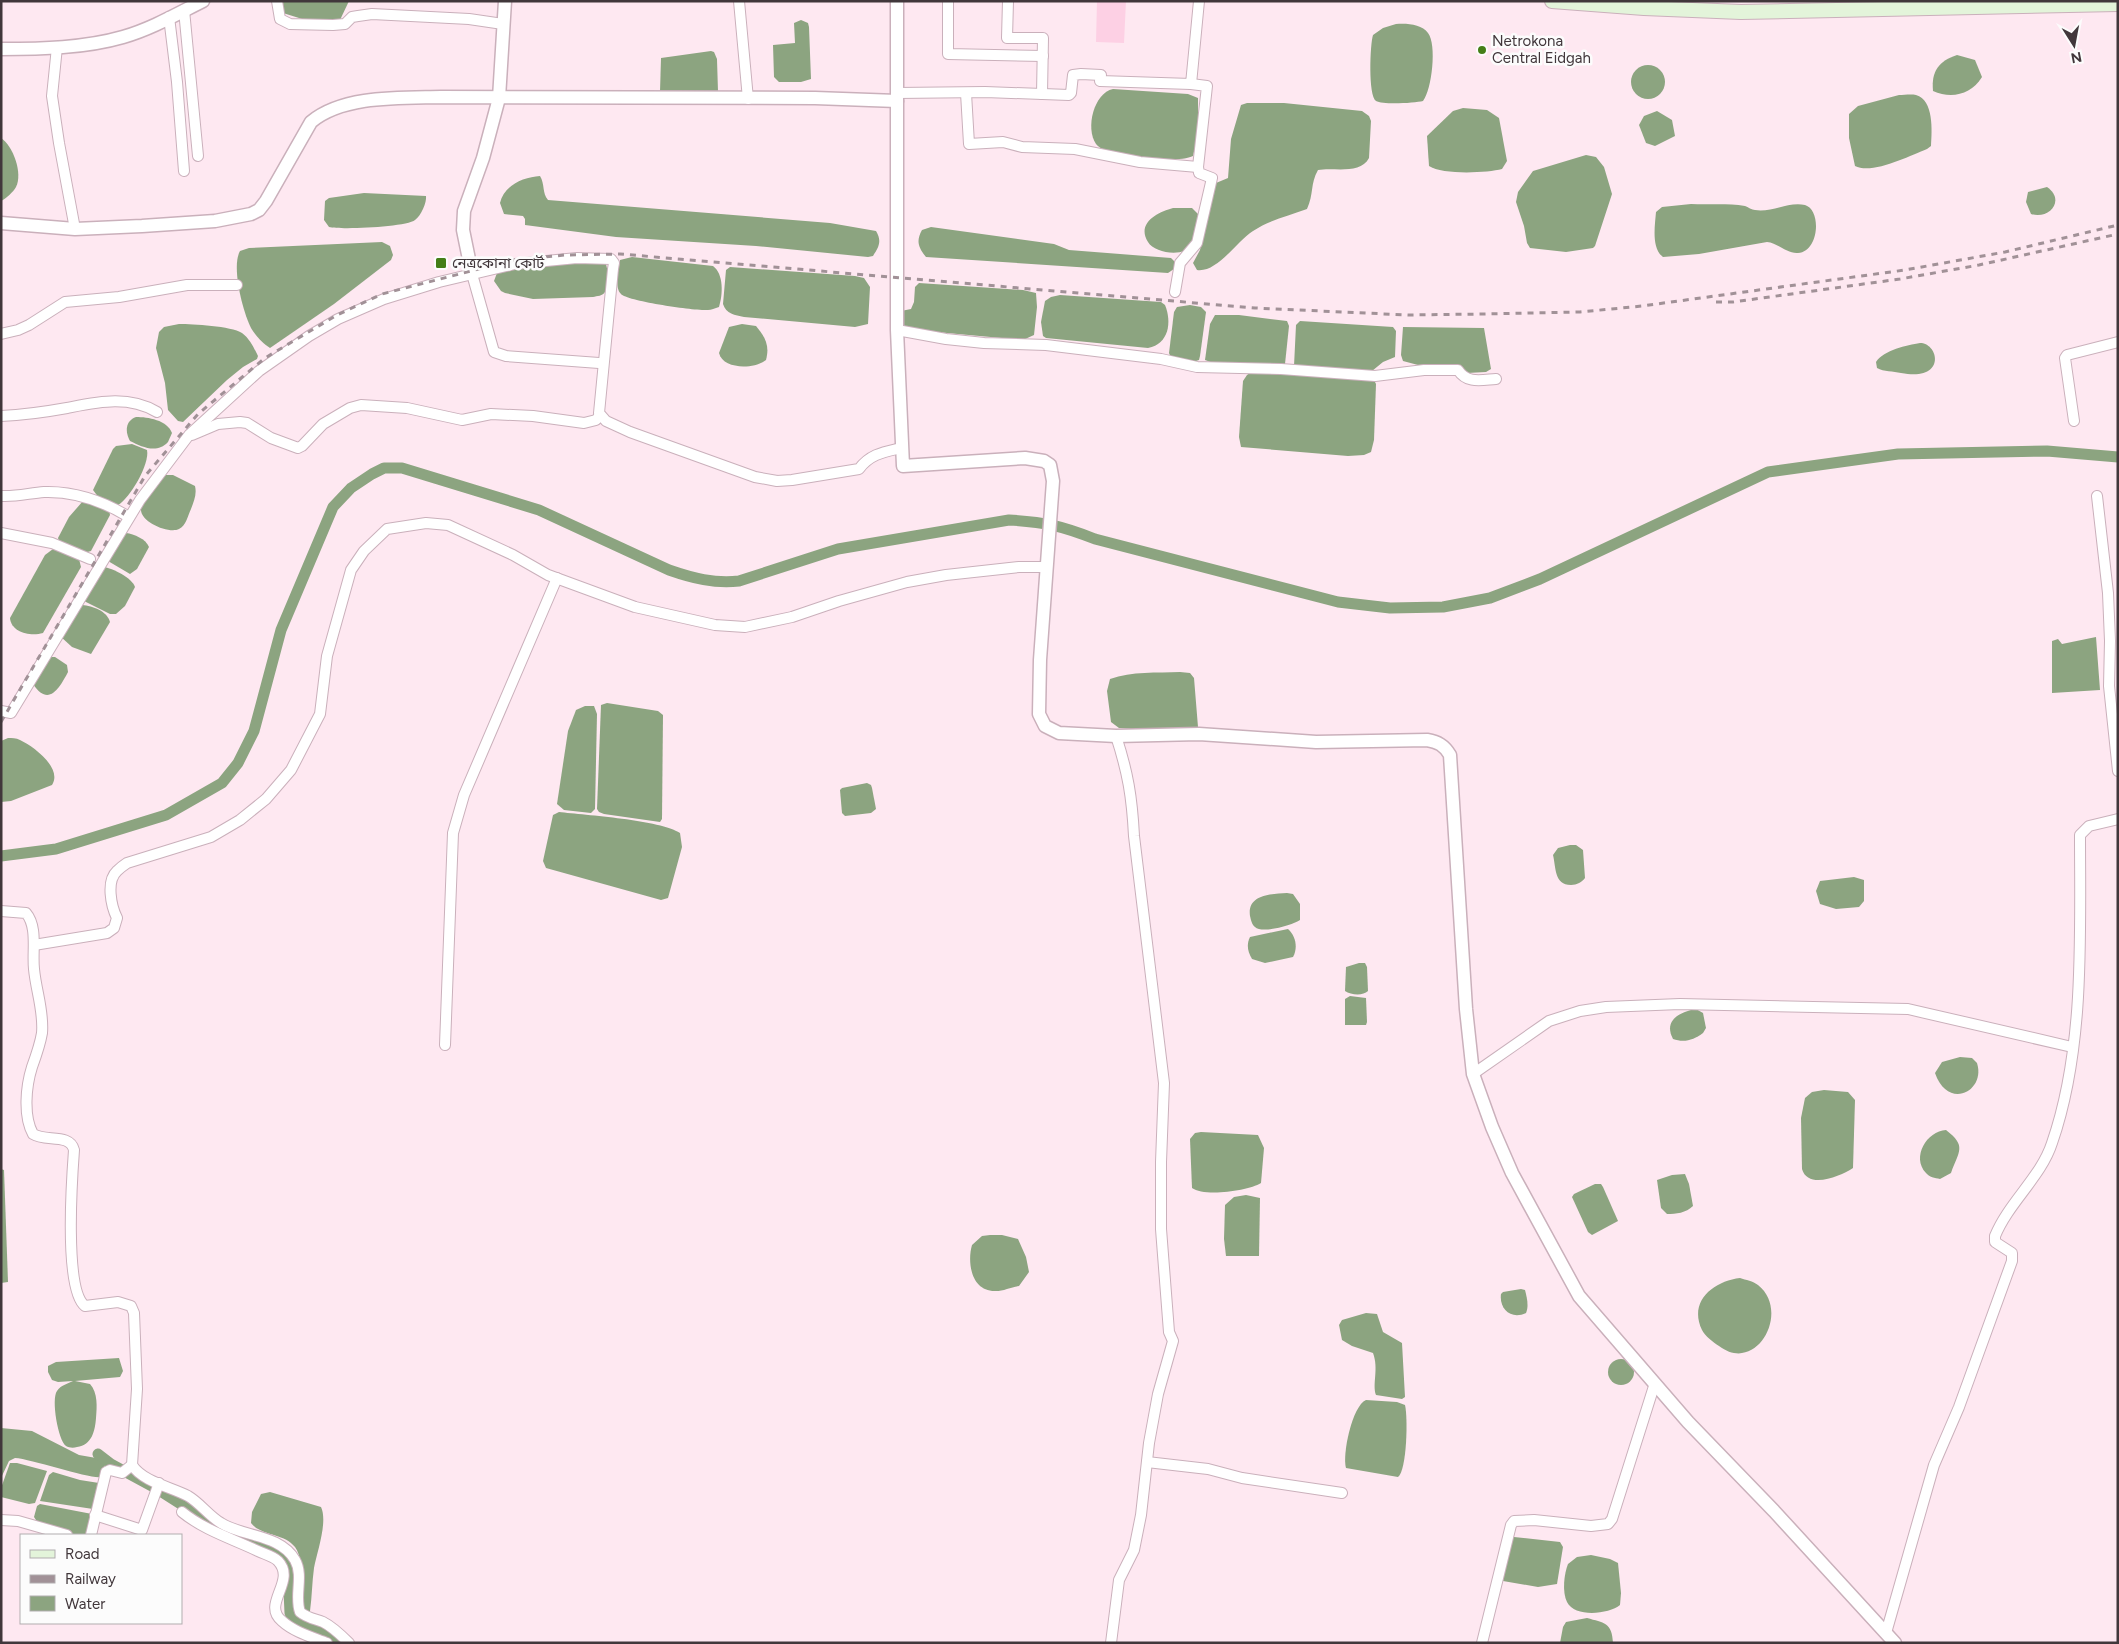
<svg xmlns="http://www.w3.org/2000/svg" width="2119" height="1644" viewBox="0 0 2119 1644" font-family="Figtree,'Noto Sans Bengali',sans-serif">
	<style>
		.green { fill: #fdd0e4 }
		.water { fill: #8ca480 }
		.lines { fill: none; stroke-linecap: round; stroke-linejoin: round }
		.canal { stroke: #8ca480; stroke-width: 11 }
		.minor-casing { stroke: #cab0bb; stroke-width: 12 }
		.tertiary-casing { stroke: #cab0bb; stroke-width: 15 }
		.secondary-casing { stroke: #cab0bb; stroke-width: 16 }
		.minor { stroke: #fff; stroke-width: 10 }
		.tertiary { stroke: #fff; stroke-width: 12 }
		.secondary { stroke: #e3f4da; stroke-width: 14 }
		.rail { stroke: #a19197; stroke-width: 3; stroke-dasharray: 6 6; stroke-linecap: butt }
		.poi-dot { fill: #447e17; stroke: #fcfcfc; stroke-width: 2 }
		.labels { text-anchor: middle; stroke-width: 5; stroke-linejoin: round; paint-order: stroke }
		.poi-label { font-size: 15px; fill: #41373b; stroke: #fcfcfc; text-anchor: start }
	</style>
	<rect width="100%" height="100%" fill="#fee8f1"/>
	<path class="green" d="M 1097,1 L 1126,1 L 1124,43 L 1096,42 Z"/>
	<g class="water">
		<path d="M 280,1 L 349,1 L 340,20 L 315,23 L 283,13 Z"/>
		<path d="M 801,20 L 808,23 L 809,27 L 811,79 L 801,82 L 779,82 L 774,77 L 773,45 L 795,43 L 794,23 Z"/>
		<path d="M 1396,24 C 1406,23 1422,24 1428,33 C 1437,44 1432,90 1423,101 C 1415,103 1383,105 1376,101 C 1368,96 1370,44 1373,35 L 1383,28 Z"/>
		<path d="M 711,51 L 714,52 L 717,59 L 718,92 L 660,92 L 661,58 Z"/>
		<path d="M 1957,55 L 1975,60 L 1982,77 C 1971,95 1951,99 1933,91 C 1931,71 1939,61 1957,55 Z"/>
		<circle cx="1648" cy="82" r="17"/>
		<path d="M 1113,89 L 1188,94 L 1198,98 L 1198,134 L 1193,156 C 1178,164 1106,158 1096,144 C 1085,128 1094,93 1113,89 Z"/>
		<path d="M 1899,95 C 1904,95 1911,94 1916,95 C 1934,100 1932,131 1931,146 L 1927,149 C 1909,156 1872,175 1855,166 L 1849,138 L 1849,114 L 1858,106 Z"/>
		<path d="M 1247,103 L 1284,103 L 1362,111 L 1369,116 L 1371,121 L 1369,158 C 1360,175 1334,167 1318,170 C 1310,184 1314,194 1307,209 C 1288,216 1270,220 1253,231 C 1236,242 1217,273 1197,270 L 1193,263 L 1200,250 L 1213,189 L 1216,183 L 1228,178 L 1231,139 L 1241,105 Z"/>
		<path d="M 1463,108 L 1487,110 L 1499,118 L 1507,161 L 1502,169 C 1487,173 1442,175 1429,166 L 1427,136 L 1453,111 Z"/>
		<path d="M 1657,111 L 1672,120 L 1675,136 L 1655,146 L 1646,143 L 1639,125 L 1644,116 Z"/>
		<path d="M 1,138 C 13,146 23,173 16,187 C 13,192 7,198 1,201 Z"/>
		<path d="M 1586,155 L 1596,157 L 1604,167 L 1612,194 L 1595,246 L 1593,248 L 1566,252 L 1530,248 L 1527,243 L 1524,226 L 1516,202 L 1518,192 L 1533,171 Z"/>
		<path d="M 540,176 C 545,184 542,193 548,200 L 830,223 L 876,231 C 882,241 879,247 873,256 L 868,257 L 756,246 L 616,237 L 525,225 L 525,219 L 523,216 L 504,214 L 500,203 C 504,185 524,177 540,176 Z"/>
		<path d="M 2047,187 C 2066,200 2049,220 2031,214 L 2026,202 L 2028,192 Z"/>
		<path d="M 364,193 L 426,196 C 427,202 421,216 415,220 C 407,227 341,230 329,227 L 324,220 L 325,201 L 329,198 Z"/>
		<path d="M 1691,204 C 1708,205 1728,203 1745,206 C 1748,207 1752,210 1755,210 C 1771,213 1789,201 1805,205 C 1822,210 1819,252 1798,253 C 1787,254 1778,243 1767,242 L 1699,254 L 1663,257 C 1651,248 1655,225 1656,212 L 1662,207 Z"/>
		<path d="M 1173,208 L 1192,208 L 1198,214 C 1197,224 1198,236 1193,245 C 1185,257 1155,254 1148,242 C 1136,223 1158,212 1173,208 Z"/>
		<path d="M 931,227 L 1054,244 L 1069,250 L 1171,258 L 1175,262 L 1174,269 L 1168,273 L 926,257 C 918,247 916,241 922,230 Z"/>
		<path d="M 382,242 L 390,246 L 393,255 L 391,260 L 334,304 L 270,348 C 263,344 255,335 251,328 C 243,312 231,267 240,251 L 249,248 Z"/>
		<path d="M 632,257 L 713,266 C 724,274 723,295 719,307 C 715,308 711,310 708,310 C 695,311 627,301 621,294 C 614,287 619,269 620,260 Z"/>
		<path d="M 605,261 C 608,269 610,284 605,292 C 603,296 597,296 593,297 L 533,299 L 505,293 L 501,291 L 494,281 L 497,273 L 515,266 Z"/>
		<path d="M 730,267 L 855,276 L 864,278 L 870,287 L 868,324 L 855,327 L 744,317 C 735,315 726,314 723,304 L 726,270 Z"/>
		<path d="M 919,283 L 1023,290 L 1036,293 L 1037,307 L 1034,335 L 1023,340 L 914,330 L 903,327 L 901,311 L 911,309 L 914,302 L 915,287 Z"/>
		<path d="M 1060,295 L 1161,302 L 1165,305 C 1172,322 1169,344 1148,348 L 1046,338 L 1043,336 L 1041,322 L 1045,301 L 1051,297 Z"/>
		<path d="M 1190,305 L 1201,307 L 1206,312 L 1200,356 L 1199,360 L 1193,362 L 1171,358 L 1169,353 L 1174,312 L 1177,307 Z"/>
		<path d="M 1215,315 L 1239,315 L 1287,321 L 1289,326 L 1285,364 L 1216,364 L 1205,360 L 1210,324 Z"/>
		<path d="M 1300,321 L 1393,327 L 1396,331 L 1395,357 L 1383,362 L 1372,371 L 1294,366 L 1296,325 Z"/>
		<path d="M 179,324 C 193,324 231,326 242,333 C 250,339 254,348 258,356 L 257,359 L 243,367 L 227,380 L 183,422 L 178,421 L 168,410 L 165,383 L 156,348 L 159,332 L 164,327 Z"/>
		<path d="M 742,324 L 756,326 C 765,337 770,345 766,360 C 755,369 723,370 719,353 L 729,327 Z"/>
		<path d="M 1403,327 L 1484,328 L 1491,369 L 1486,372 L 1467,373 L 1452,364 L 1418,365 L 1403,361 L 1401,355 Z"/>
		<path d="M 1920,343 C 1939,343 1947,382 1901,373 C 1893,371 1884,372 1877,368 L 1876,362 C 1884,350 1907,345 1920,343 Z"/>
		<path d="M 1253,371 L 1374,380 L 1376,384 L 1374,440 L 1371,452 L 1364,455 L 1348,456 L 1241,447 L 1239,437 L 1243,381 L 1247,375 Z"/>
		<path d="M 136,417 C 148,417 167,420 172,433 L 168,442 C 157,454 142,447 130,441 C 125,432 125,421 136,417 Z"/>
		<path d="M 132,444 L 147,450 C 150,464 130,498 118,505 L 99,498 L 93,490 L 113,449 L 116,446 Z"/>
		<path d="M 166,475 L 173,475 L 195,486 C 197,494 194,501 191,509 C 188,515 186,526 179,529 C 169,534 140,522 141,509 C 142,501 159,480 166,475 Z"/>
		<path d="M 83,501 L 109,510 L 110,515 L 91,551 L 84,553 L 59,541 L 58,538 L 69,517 Z"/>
		<path d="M 126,533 C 134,534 146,539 149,547 L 137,569 L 130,574 L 108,561 Z"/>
		<path d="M 53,549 L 59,549 L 79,559 L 81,567 L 43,633 C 30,637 11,632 10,618 L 45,555 Z"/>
		<path d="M 103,567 C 113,568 132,578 135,587 L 125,606 L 116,614 L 110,614 L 82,600 Z"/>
		<path d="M 82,605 C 93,606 107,611 110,622 L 91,654 L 72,647 L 60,636 Z"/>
		<path d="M 2096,637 L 2100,690 L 2052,693 L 2052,641 L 2058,639 L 2062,644 Z"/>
		<path d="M 49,657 L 55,657 L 67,665 L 68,672 C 60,687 49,708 33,684 Z"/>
		<path d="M 1180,672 L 1190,673 L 1194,678 L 1198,727 L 1146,730 L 1119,728 L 1111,722 L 1107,691 L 1110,679 C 1132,671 1157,673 1180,672 Z"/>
		<path d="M 607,703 L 658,711 L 663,715 L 662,819 L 660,822 L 604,814 L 599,812 L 597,809 L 601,705 Z"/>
		<path d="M 585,706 L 594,706 L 597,714 L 595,809 L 591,813 L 564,810 L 557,804 L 568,731 L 576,710 Z"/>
		<path d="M 8,738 C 12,738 16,738 20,740 C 33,746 63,768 52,785 L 11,801 L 1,802 L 1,741 Z"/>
		<path d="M 867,783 L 871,785 L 872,788 L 876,809 L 871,813 L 845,816 L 842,813 L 840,790 L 842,788 Z"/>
		<path d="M 559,812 C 585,815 661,820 680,833 L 682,847 L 668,898 L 661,900 L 546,868 L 543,861 L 553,815 Z"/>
		<path d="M 1570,845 L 1576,845 L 1583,850 L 1585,878 C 1582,882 1577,885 1571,885 C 1554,885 1556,867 1553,855 L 1558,848 Z"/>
		<path d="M 1854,877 L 1864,880 L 1864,901 L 1859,907 L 1836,909 L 1820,904 L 1816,891 L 1820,881 Z"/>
		<path d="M 1287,893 L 1293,894 L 1300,904 L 1300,920 C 1293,925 1262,934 1255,927 C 1252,925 1251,920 1250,916 C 1247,895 1270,894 1287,893 Z"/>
		<path d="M 1288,929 C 1296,936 1298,948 1293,957 L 1265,963 L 1252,959 C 1248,952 1246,945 1250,937 Z"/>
		<path d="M 1359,963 L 1365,963 L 1367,967 L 1368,991 C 1363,996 1351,995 1345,991 L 1346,967 Z"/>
		<path d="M 1350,996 L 1366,998 L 1367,1022 L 1366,1025 L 1345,1025 L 1345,999 Z"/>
		<path d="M 1696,1009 L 1703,1013 L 1706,1028 L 1703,1033 C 1694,1040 1684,1043 1673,1039 C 1663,1020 1680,1012 1696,1009 Z"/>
		<path d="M 1960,1057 L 1972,1058 L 1977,1063 C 1986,1091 1948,1111 1935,1073 L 1942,1062 Z"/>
		<path d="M 1824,1090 L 1848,1092 L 1855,1100 L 1853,1168 C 1841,1176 1808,1190 1802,1169 L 1801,1118 L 1805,1098 L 1812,1092 Z"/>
		<path d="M 1946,1130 C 1967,1146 1959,1151 1951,1173 L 1940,1179 C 1935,1178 1929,1177 1926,1173 C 1911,1157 1927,1131 1946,1130 Z"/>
		<path d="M 1201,1132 L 1258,1135 L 1264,1148 L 1261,1183 C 1248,1191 1204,1197 1192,1188 L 1190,1139 L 1195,1133 Z"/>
		<path d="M 1,1169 L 4,1170 L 8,1282 L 1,1283 Z"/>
		<path d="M 1685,1174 L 1689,1184 L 1693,1206 C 1686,1213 1676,1214 1667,1214 L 1661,1208 L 1657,1180 L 1672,1175 Z"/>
		<path d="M 1595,1184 L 1601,1184 L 1603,1187 L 1618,1221 L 1592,1235 L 1588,1232 L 1572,1197 L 1574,1194 Z"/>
		<path d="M 1246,1195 L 1260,1198 L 1259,1256 L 1226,1256 L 1224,1239 L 1225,1205 L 1234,1197 Z"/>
		<path d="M 990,1235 L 1002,1235 L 1018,1239 L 1026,1257 L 1029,1272 L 1019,1286 C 1012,1287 1003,1291 996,1291 C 971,1292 967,1262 972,1245 L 982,1236 Z"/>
		<path d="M 1740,1278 C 1746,1280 1753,1281 1758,1285 C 1791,1311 1757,1375 1719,1346 C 1713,1342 1705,1336 1702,1330 C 1688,1301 1714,1281 1740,1278 Z"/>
		<path d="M 1521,1289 L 1525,1290 C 1527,1298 1529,1306 1526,1313 C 1511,1320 1499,1309 1501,1294 L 1503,1292 Z"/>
		<path d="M 1366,1313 L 1377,1314 L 1383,1332 L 1402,1343 L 1405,1397 L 1402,1399 L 1376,1395 C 1372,1384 1379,1369 1373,1353 L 1352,1346 L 1342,1340 L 1339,1325 L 1342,1320 Z"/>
		<path d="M 119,1358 L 123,1371 L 120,1377 L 75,1381 L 90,1384 C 98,1393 97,1407 96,1418 C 95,1431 92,1445 77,1447 C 74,1448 69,1448 66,1446 C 58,1440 51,1399 57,1391 C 61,1385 67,1384 73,1381 L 58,1382 L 52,1380 L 48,1372 L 48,1366 L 56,1362 Z"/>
		<circle cx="1621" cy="1372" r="13"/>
		<path d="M 1366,1400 L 1397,1402 L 1405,1405 C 1408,1417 1407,1470 1398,1477 L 1346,1468 C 1342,1455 1352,1406 1366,1400 Z"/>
		<path d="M 1,1428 L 32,1431 L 79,1455 L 102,1459 L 105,1464 L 101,1477 C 93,1480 32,1459 15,1458 L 9,1461 L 1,1478 Z"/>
		<path d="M 10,1463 L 17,1463 L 47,1471 L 35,1503 L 29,1504 L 1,1497 L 1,1488 Z"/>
		<path d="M 53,1472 L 80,1480 L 99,1483 L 93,1509 L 40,1501 L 49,1475 Z"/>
		<path d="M 270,1492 L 321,1507 C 328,1522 317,1552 314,1568 C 312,1582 312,1597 310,1611 L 306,1611 C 296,1598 308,1566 295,1547 C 285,1533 261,1536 251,1523 L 252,1512 L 261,1494 Z"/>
		<path d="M 40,1504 L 92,1514 L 87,1535 L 77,1535 L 38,1523 L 34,1517 L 37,1506 Z"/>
		<path d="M 1514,1537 L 1560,1542 L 1563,1547 L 1557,1584 L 1538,1587 L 1503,1581 L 1511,1540 Z"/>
		<path d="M 1591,1555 L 1610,1559 L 1618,1563 L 1621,1593 L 1620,1605 C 1609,1614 1575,1618 1567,1602 C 1562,1592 1564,1574 1568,1564 L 1577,1557 Z"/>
		<path d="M 1587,1618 C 1604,1623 1612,1622 1613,1643 L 1560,1643 L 1563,1627 L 1566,1622 Z"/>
	</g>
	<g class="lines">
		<g class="canal">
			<path d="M 1,856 L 56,849 L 166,815 L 222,783 L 238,763 L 254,731 L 281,630 L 333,507 L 351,488 L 372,474 L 384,468 L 402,468 L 539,510 L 669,570 C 692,578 715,584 739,581 L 838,549 L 1009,520 C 1045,522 1062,526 1095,539 L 1338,602 L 1390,608 L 1443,607 L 1490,598 L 1540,579 L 1768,472 L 1898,454 L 2047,451 L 2118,457"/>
			<path d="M 98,1454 L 111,1464 L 159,1490 L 209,1522 L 239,1535 L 279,1556 L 288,1568 L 290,1613 C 303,1626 323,1629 336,1643"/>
		</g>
		<defs>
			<g id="minor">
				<path d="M 277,1 L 280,19 L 290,24 L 333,25 L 345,24 L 352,17 L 358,16 L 372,14 L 469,19 L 503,24"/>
				<path d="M 739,1 L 748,99"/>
				<path d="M 948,1 L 948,54 L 1043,56"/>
				<path d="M 1008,1 L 1007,38 L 1043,38 L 1042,94"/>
				<path d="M 184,10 L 198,156"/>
				<path d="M 169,17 L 177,82 L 184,171"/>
				<path d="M 57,47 L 52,96 L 59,143 L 75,229"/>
				<path d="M 897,93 L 985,92 L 1069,95 L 1071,93 L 1073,75 L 1081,74 L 1101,75 L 1100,81 L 1191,84 L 1199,1"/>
				<path d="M 966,93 L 969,144 L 1003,142 L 1022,147 L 1075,149 L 1140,162 L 1198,167"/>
				<path d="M 472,274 L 494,352 L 506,356 L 599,363"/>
				<path d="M 1175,292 L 1180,263 L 1197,243 L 1212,178 L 1199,173 L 1198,167 L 1207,86 L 1191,84"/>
				<path d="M 897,330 L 946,339 L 984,343 L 1046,345 L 1161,359 L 1197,367 L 1281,369 L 1375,376 L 1424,370 L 1458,370 C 1467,384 1481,380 1496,379"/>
				<path d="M 1,334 L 18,330 L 29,325 L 65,302 L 119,297 L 187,285 L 237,285"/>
				<path d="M 1,416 C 23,415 45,412 67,408 C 98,402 128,395 157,412"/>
				<path d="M 2074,421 L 2065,358 L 2067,355 L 2118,342"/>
				<path d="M 192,435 L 218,424 L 240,422 L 247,423 L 271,438 L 298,448 L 302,446 L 323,424 L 350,408 L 361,405 L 407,408 L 462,420 L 491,414 L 533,416 L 584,423 L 596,420 L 600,415"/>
				<path d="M 1,496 C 16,497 30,493 44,492 C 75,491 103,501 129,517"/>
				<path d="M 2097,496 L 2108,593 L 2110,641 L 2109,686 L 2118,771"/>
				<path d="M 1,533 L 52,543 L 90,559"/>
				<path d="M 1,711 L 11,713 L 140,500 L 189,435 L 259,371 L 309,336 L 338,319 L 384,299 L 439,282 L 515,264 L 577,258 L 611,259 L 614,263 L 613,269 L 599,413 L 606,421 L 630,432 L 755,477 L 777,481 L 792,480 L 859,469 C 870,454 884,452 901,448"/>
				<path d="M 1,911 L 26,913 C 38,927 32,952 34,969 C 36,991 44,1011 42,1033 C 40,1045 36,1056 32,1067 C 26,1086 23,1116 33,1134 C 45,1142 70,1133 74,1150 C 72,1177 64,1290 85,1306 L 118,1302 L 131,1306 L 134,1313 L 137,1389 L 132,1465 C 143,1482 171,1487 188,1496 C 200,1503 209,1516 221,1523 C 243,1537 280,1534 295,1560 C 304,1576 294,1596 300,1612 C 307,1618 315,1619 323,1622 C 333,1627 341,1635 349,1643"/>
				<path d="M 34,945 L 107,933 L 114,928 L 117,918 C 111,906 106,881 117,871 C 120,868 124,865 127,863 L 211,837 L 240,820 L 266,799 L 291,770 L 320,714 L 327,656 L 351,570 L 364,551 L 387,529 L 426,523 L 448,525 L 513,555 L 548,575 L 635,607 L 715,625 L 745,627 L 792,617 L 839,601 L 907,582 L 946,575 L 1019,567 L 1046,567"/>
				<path d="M 445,1045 L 453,833 L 464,795 L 557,578"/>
				<path d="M 1473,1074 L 1549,1021 L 1580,1011 L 1606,1007 L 1680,1004 L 1908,1009 L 2072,1047"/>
				<path d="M 1147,1462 L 1208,1469 L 1242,1478 L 1342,1493"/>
				<path d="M 182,1512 C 204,1530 233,1539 258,1551 C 264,1554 273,1556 278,1561 C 297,1581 261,1604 282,1621 C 294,1632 312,1637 327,1643"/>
				<path d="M 95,1515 L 142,1530 L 159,1483"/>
				<path d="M 1,1520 L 18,1521 L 67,1535"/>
				<path d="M 91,1535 L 106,1472 L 110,1470 L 122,1473 L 132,1465"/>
				<path d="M 1886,1633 L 1934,1465 L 1959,1407 L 2012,1261 L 2012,1253 L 1995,1242 L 1995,1236 C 2009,1202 2041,1177 2052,1143 C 2085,1048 2080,935 2080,835 L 2089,826 L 2118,819"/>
				<path d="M 1111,1643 L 1119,1580 L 1134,1550 L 1141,1515 L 1149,1443 L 1158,1394 L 1173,1341 L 1169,1332 L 1161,1229 L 1161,1162 L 1164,1083 L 1134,836 C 1132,797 1128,773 1116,736"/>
				<path d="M 1482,1643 L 1511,1525 L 1514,1521 L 1534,1520 L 1591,1526 L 1608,1524 L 1612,1519 L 1655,1383"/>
			</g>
			<g id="tertiary">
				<path d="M 897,1 L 897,330 L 903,466 L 1025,458 L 1044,461 L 1050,465 L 1053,481 L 1040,660 L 1039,714 L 1045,726 L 1059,733 L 1116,736 L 1199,734 L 1316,742 L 1427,740 C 1438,742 1444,745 1450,755 L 1466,1009 L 1473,1074 L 1492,1127 L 1512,1173 L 1579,1296 L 1688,1422 L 1774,1511 L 1895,1643"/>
				<path d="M 1,49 C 41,49 85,48 123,37 C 151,29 177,14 203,1"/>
				<path d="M 1,223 L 75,229 L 142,226 L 215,221 L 251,214 L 259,210 L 266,201 L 311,122 C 343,95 401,98 441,97 L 815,98 L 897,101"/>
				<path d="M 472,274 L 463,230 L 464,211 L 483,158 L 499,98 L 505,1"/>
			</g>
			<path id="secondary" d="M 1552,1 L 1644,8 L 1741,12 L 2118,4"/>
		</defs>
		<use href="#minor" class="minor-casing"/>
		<use href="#tertiary" class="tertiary-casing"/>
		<use href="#secondary" class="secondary-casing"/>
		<use href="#minor" class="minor"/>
		<use href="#tertiary" class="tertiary"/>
		<use href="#secondary" class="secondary"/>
		<g class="rail">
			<path d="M 1716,302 L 1733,302 L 1900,279 L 1979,265 L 2118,234"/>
			<path d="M 1,722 L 145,476 L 198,414 L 265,358 L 337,315 L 382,294 L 514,260 L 565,255 L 620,254 L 1255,308 L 1408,315 L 1483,314 L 1580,312 L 1642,306 L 1905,270 L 2005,252 L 2118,225"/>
		</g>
	</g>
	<g class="poi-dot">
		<circle cx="1482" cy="50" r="5"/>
		<rect x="435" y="257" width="12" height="12" rx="2.5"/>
	</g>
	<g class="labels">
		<g class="poi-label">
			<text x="1492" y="46">Netrokona<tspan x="1492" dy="17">Central Eidgah</tspan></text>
			<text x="452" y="268">নেত্রকোনা কোর্ট</text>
		</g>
	</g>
	<rect width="2119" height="1644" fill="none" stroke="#41373b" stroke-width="5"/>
	<rect x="20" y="1534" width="162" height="90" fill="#fcfcfc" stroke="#b1adaf"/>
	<rect x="30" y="1550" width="25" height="8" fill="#e3f4da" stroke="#b1adaf"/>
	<text x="65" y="1559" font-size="15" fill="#41373b">Road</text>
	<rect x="30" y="1575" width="25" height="8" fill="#a19197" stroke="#b1adaf"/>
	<text x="65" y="1584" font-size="15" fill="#41373b">Railway</text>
	<rect x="30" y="1596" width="25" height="15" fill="#8ca480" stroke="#b1adaf"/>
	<text x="65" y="1609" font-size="15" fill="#41373b">Water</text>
	<g transform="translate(2074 45) rotate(169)" stroke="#fcfcfc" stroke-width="4" paint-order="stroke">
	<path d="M0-4L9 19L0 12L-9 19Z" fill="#41373b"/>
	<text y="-8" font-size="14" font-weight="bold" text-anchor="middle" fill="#41373b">N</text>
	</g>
</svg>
